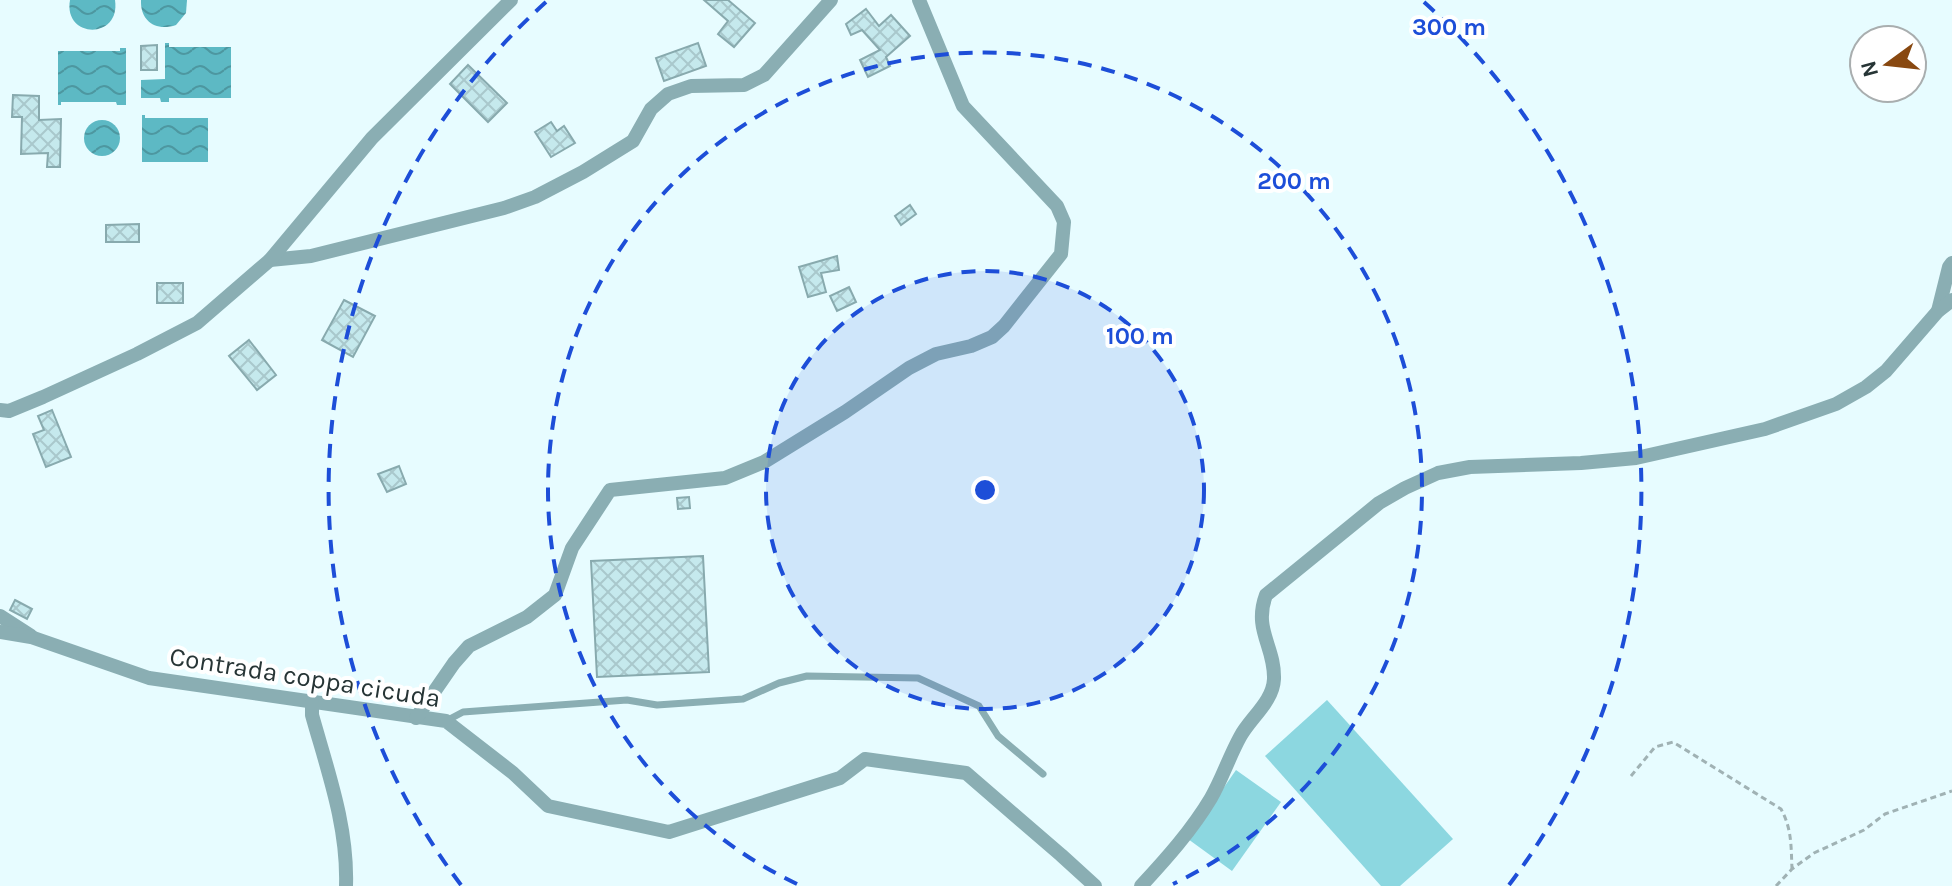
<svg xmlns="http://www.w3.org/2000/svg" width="1952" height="886" viewBox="0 0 1952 886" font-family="Karla,sans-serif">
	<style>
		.green { fill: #8cd7e0 }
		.water { fill: url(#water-waves) }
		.building { fill: url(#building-cross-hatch); stroke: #88aaae; stroke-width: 2 }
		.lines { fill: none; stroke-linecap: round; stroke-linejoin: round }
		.path { stroke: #a0b2b4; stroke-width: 3; stroke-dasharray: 6 4; stroke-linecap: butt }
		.service { stroke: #8aaeb3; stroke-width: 7 }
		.minor { stroke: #8aaeb3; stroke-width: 14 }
		.ring { fill: none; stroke: #1d4ed8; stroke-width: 4; stroke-dasharray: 14 10 }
		.labels { text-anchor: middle; stroke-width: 8; stroke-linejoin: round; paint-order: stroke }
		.street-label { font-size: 26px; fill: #273536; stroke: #fff }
		.centre { fill: #1d4ed8; stroke: #fff; stroke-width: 4 }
		.ring-label { font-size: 24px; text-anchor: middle; font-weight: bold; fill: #1d4ed8; stroke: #fff; stroke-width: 8; stroke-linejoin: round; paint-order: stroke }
	</style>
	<defs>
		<pattern id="water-waves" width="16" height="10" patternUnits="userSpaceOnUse" patternTransform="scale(2)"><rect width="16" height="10" fill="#5db9c4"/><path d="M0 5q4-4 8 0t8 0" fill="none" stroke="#4d97a0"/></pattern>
		<pattern id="building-cross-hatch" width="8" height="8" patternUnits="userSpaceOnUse" patternTransform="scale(2)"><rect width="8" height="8" fill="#c5e9ed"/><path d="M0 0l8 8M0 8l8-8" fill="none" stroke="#a9c8cc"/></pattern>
	</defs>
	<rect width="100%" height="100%" fill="#e7fcff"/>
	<g class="green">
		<path d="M 1327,700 L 1453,839 L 1400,886 L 1381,886 L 1265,756 Z"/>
		<path d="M 1236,770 L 1281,802 L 1232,871 L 1188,839 Z"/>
	</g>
	<g class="water">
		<path d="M 70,0 L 115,0 C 121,40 63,39 70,0 Z"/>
		<path d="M 141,0 L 187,0 L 186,13 L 176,25 C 156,32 140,21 141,0 Z"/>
		<path d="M 165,43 L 169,43 L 169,47 L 231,47 L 231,98 L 169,98 L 169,102 L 161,102 L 160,98 L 141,98 L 141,80 L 165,79 Z"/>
		<path d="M 120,48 L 126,48 L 126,105 L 117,105 L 116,102 L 61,102 L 61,105 L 58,105 L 58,51 L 120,51 Z"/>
		<path d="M 142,115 L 145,115 L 145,118 L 208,118 L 208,162 L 142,162 Z"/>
		<circle cx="102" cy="138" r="18"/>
	</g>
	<g class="building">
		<path d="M 704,0 L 728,0 L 755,23 L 734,47 L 718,34 L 728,21 Z"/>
		<path d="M 866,9 L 879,26 L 891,15 L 910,36 L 886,57 L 890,66 L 868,77 L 860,60 L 880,50 L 862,30 L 851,35 L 846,24 Z"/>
		<path d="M 698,43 L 706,66 L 664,81 L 656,58 Z"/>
		<path d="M 157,45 L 157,70 L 141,70 L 141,46 Z"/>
		<path d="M 468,65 L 507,103 L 488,122 L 450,84 Z"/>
		<path d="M 13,95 L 39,96 L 39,120 L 61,119 L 60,167 L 47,167 L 48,153 L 21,154 L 22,117 L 12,117 Z"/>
		<path d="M 551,122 L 557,131 L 564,126 L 575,143 L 551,157 L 535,132 Z"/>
		<path d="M 910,205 L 916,214 L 901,225 L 895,216 Z"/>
		<path d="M 139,224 L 139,242 L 106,242 L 106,225 Z"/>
		<path d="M 837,256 L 839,270 L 821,273 L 826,292 L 808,297 L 799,267 Z"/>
		<rect x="157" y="283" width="26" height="20"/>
		<path d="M 849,287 L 856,302 L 837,311 L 830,296 Z"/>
		<path d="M 344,300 L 375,316 L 353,357 L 322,340 Z"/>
		<path d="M 249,340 L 276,375 L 257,390 L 229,356 Z"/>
		<path d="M 52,410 L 71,457 L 46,467 L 33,434 L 44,430 L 38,416 Z"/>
		<path d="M 399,466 L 406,484 L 387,492 L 378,474 Z"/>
		<path d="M 689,497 L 690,508 L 678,509 L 677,498 Z"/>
		<path d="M 703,556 L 709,672 L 597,677 L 591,561 Z"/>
		<path d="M 15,600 L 32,609 L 27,619 L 10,610 Z"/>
	</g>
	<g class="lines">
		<g class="path">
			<path d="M 1631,776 L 1655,747 L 1673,742 L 1781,809 C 1792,829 1791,847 1792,869"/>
			<path d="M 1776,886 L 1792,869 L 1814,853 L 1864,830 L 1885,814 L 1952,791"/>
		</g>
		<path class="service" d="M 446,721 L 463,712 L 627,700 L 657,705 L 743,699 L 779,683 L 807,676 L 918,678 L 979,706 L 998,736 L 1043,774"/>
		<g class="minor">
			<path d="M 270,260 L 311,256 L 504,208 L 535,197 L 583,172 L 633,141 L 651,109 L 668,94 L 691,86 L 744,85 L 764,75 L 831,0"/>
			<path d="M 1938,311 L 1949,267 L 1952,263"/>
			<path d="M 0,410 L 9,411 L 43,397 L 137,354 L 197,323 L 270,260 L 372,138 L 511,0"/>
			<path d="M 0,616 L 31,636"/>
			<path d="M 0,632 L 31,637 L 149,678 L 446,721 L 513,773 L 548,806 L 669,832 L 840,778 L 865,759 L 966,773 L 1061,855 L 1095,886"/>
			<path d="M 312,703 L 312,715 C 328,772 348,827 346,886"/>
			<path d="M 416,718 L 454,663 L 469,646 L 527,617 L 555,595 L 572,548 L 610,490 L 725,478 L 764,462 L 845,412 L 909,368 L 936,354 L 971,346 L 992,337 L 1004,326 L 1061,254 L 1064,222 L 1057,206 L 963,106 L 919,0"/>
			<path d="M 1141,886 C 1166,859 1192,830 1211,798 C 1222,779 1229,757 1240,737 C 1250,718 1273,702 1274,679 C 1275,646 1253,630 1266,595 L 1379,503 L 1405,488 L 1438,473 L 1470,467 L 1581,463 L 1636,458 L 1765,429 L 1836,404 L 1866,387 L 1886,371 L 1938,311 L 1952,300"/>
		</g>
	</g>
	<circle cx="985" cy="490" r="219" fill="#1d4ed8" fill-opacity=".12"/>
	<g class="ring">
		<circle cx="985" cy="490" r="219"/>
		<path d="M797 884A437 437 0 1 1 1173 884"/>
		<path d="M461 885A656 656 0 0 1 546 2M1424 2A656 656 0 0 1 1509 885"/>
	</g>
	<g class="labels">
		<g class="street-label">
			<text transform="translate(305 677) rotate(9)" y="9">Contrada coppa cicuda</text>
		</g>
	</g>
	<circle cx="985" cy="490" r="12" class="centre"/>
	<g class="ring-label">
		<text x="1449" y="35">300 m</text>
		<text x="1294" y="189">200 m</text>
		<text x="1140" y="344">100 m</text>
	</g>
	<g transform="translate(1888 64) rotate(255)"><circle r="38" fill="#ffffff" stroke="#a9aeaf" stroke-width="2"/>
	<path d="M0-6L14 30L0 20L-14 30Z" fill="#884810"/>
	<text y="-12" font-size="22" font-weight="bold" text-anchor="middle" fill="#273536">N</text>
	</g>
</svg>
